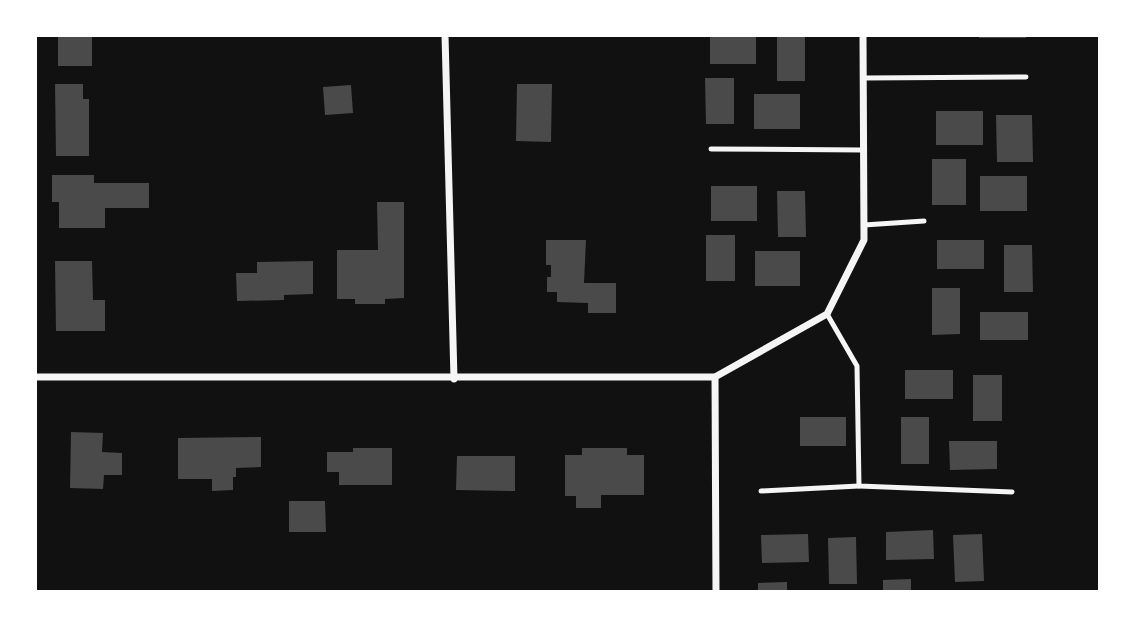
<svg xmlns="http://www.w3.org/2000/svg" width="1135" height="627" viewBox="0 0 1135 627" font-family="'Sofia Sans Condensed',sans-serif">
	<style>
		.building { fill: #4a4a4a }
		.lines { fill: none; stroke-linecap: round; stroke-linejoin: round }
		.service { stroke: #f5f5f5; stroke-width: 5 }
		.minor { stroke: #f5f5f5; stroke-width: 7 }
	</style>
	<rect width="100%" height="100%" fill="#111"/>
	<g class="building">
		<rect x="58" y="35" width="34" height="31"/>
		<rect x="710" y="35" width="46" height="29"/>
		<rect x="777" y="35" width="28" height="46"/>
		<rect x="979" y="35" width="47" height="3"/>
		<path d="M 705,78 L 734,78 L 734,124 L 706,124 Z"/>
		<path d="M 55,84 L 83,84 L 83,99 L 89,99 L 89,156 L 56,156 Z"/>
		<path d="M 517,84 L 552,84 L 551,142 L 516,141 Z"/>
		<path d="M 351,85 L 353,113 L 325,115 L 323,87 Z"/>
		<rect x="754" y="94" width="46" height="35"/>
		<rect x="936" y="111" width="47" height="34"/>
		<path d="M 996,115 L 1032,115 L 1033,162 L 997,162 Z"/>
		<rect x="932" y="159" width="34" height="46"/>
		<path d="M 52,175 L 94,175 L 94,183 L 149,183 L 149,208 L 105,208 L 105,228 L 59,228 L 59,202 L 52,202 Z"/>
		<rect x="980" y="176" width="47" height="35"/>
		<rect x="711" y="186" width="46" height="35"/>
		<path d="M 777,191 L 805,191 L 806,237 L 778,237 Z"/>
		<path d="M 377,202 L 404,202 L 404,298 L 385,299 L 385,304 L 355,304 L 355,299 L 337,299 L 337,250 L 378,250 Z"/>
		<rect x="706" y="235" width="29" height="46"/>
		<path d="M 546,240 L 586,240 L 584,283 L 616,283 L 616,313 L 588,313 L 588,303 L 557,302 L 557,292 L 547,292 L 547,277 L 551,277 L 551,265 L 546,265 Z"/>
		<rect x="937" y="240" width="47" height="29"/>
		<path d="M 1004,245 L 1032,245 L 1033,292 L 1004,292 Z"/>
		<rect x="755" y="251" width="45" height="35"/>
		<path d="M 55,261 L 92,261 L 93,300 L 105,300 L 105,331 L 56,331 Z"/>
		<path d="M 313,261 L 313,294 L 284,295 L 284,300 L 237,301 L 236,273 L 257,273 L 257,262 Z"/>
		<path d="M 932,288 L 960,288 L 960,334 L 932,335 Z"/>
		<rect x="980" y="312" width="48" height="28"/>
		<rect x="905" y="370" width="48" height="29"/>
		<rect x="973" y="375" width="29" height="46"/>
		<rect x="800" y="417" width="46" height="29"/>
		<rect x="901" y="417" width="28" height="47"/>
		<path d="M 71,432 L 103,433 L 102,452 L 122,453 L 122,475 L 104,475 L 103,489 L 70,488 Z"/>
		<path d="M 261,437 L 261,467 L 236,468 L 236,477 L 233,477 L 233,490 L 212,491 L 212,479 L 178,479 L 178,438 Z"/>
		<path d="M 949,441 L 997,441 L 997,469 L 950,470 Z"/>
		<path d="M 353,448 L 392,448 L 392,485 L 339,485 L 339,472 L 327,472 L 327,452 L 353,452 Z"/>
		<path d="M 582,448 L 627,448 L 627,455 L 644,455 L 644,495 L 601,495 L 601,508 L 576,508 L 576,496 L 565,496 L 565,455 L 582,455 Z"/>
		<path d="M 457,456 L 515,456 L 515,491 L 456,490 Z"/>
		<path d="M 289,501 L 325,501 L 326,532 L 289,532 Z"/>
		<path d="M 933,530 L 934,559 L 886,560 L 886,532 Z"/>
		<path d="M 808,534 L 809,562 L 762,563 L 761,535 Z"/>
		<path d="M 982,534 L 984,581 L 955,582 L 953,535 Z"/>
		<path d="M 856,537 L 857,584 L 829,584 L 828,538 Z"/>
		<path d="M 911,579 L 911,592 L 883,592 L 883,580 Z"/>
		<path d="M 787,582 L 787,592 L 758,592 L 758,583 Z"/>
	</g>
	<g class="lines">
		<g class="service">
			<path d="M 864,78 L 1026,77"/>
			<path d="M 711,149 L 864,150"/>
			<path d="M 864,225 L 924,221"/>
			<path d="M 827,314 L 857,366 L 859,486 L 1012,492"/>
			<path d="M 761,491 L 859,486"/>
		</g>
		<g class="minor">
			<path d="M 445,35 L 454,379"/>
			<path d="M 35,377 L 715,377"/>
			<path d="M 716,592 L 715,377 L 827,314 L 864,240 L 863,35"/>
		</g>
	</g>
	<rect width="1135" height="627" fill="none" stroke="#ffffff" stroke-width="74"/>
</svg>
